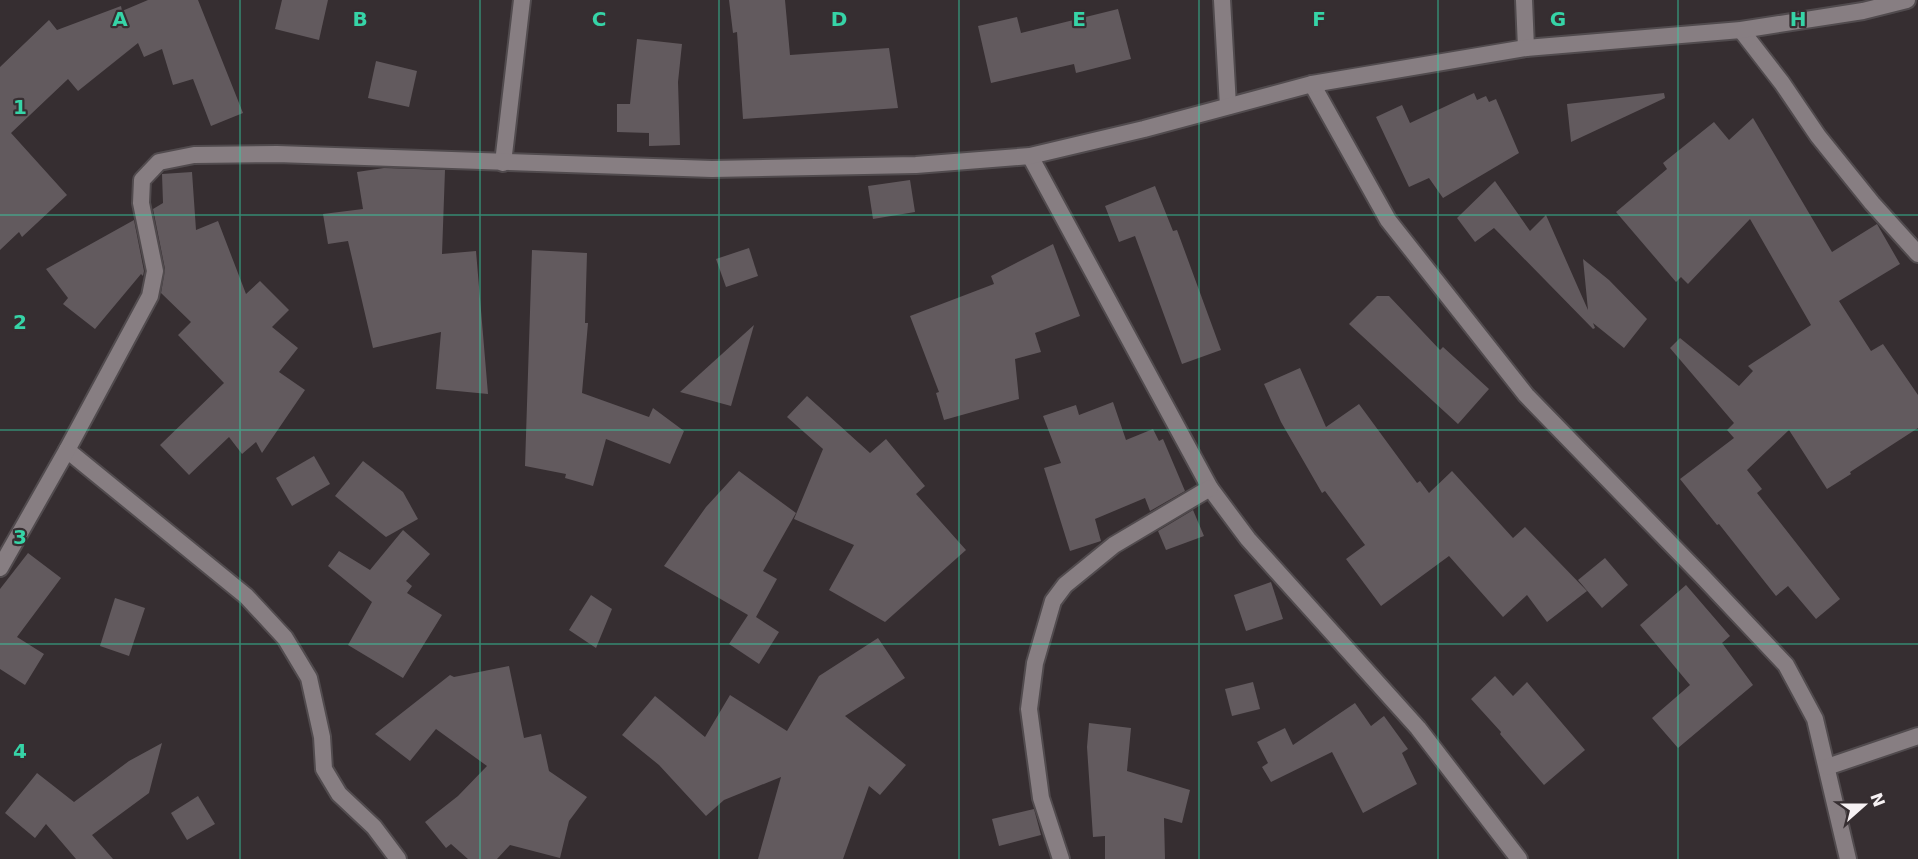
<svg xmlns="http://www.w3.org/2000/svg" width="1918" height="859" viewBox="0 0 1918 859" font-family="'DejaVu Sans',sans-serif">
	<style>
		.building { fill: #625a5e }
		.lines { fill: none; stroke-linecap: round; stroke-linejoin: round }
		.minor-casing { stroke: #514b4e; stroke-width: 20 }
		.minor { stroke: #877e82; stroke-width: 16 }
		.grid { fill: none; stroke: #36d4a7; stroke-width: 1.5; stroke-opacity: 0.55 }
		.grid-label { font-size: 20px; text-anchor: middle; font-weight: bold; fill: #36d4a7; stroke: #362e31; stroke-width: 4.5; stroke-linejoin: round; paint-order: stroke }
	</style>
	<rect width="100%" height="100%" fill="#362e31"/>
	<g class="building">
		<path d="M 148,0 L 198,0 L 243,113 L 211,126 L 193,79 L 173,85 L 162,49 L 144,57 L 138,43 L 78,91 L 68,79 L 11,133 L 67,195 L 22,237 L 19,232 L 0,250 L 0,67 L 49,20 L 57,30 L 121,6 L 122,11 Z"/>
		<path d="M 282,0 L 328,0 L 319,40 L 275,29 Z"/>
		<path d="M 729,0 L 785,0 L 790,55 L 889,48 L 898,108 L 743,119 L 737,32 L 733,33 Z"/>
		<path d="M 1118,9 L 1131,59 L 1076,73 L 1074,64 L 991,83 L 978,26 L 1017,17 L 1021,33 Z"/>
		<path d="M 637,39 L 682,44 L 678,82 L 680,145 L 649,146 L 649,133 L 617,132 L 617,104 L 630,104 Z"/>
		<path d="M 376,61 L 417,71 L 409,107 L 368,98 Z"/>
		<path d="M 1474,93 L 1477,100 L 1486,96 L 1489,102 L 1496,99 L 1519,153 L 1443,198 L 1429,178 L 1409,187 L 1376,117 L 1402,105 L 1410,123 Z"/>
		<path d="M 1664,93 L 1665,98 L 1571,142 L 1567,104 Z"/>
		<path d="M 1753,118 L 1832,252 L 1877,224 L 1900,264 L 1839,301 L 1871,351 L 1883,344 L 1918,395 L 1918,428 L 1850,472 L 1851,474 L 1827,489 L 1789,430 L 1747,470 L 1762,489 L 1757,493 L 1840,599 L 1816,619 L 1788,586 L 1776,596 L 1719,524 L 1717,525 L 1680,479 L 1734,438 L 1727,430 L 1734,423 L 1670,348 L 1680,338 L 1739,386 L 1753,371 L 1748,366 L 1811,325 L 1750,219 L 1688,284 L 1681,277 L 1676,282 L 1616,212 L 1667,169 L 1663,163 L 1714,122 L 1729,140 Z"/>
		<path d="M 384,168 L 445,170 L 442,254 L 476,251 L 488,394 L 436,389 L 441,332 L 373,348 L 348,241 L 328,244 L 323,214 L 363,209 L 357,172 Z"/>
		<path d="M 192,172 L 196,230 L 218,221 L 246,294 L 260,281 L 289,310 L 272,327 L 298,348 L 279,372 L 305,390 L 262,453 L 256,442 L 242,454 L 229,437 L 189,475 L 160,445 L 224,383 L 178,335 L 191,322 L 161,293 L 165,269 L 153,209 L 163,203 L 162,174 Z"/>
		<path d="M 910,180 L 915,212 L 873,219 L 868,186 Z"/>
		<path d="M 1495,181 L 1530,231 L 1546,215 L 1588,310 L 1583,259 L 1609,280 L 1647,319 L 1624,348 L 1593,323 L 1595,328 L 1593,329 L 1494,228 L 1475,242 L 1457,218 Z"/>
		<path d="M 1155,186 L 1173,231 L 1177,230 L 1221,350 L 1182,364 L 1135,236 L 1119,242 L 1105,206 Z"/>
		<path d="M 134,220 L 144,271 L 143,276 L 141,274 L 95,329 L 63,304 L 68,298 L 46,269 Z"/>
		<path d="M 1053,244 L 1080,316 L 1035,333 L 1041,352 L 1015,359 L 1019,399 L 944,420 L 936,393 L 939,392 L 910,316 L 994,284 L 991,276 Z"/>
		<path d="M 749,248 L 758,276 L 726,287 L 716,259 Z"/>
		<path d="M 532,250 L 587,253 L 585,323 L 588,323 L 582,393 L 649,417 L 653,408 L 684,431 L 670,464 L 606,439 L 593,486 L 565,478 L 566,474 L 525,466 Z"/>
		<path d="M 1377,296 L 1389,296 L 1440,350 L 1443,347 L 1489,389 L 1458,424 L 1349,324 Z"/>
		<path d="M 754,325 L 731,406 L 680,392 Z"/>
		<path d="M 1300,368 L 1326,427 L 1359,404 L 1417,483 L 1420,481 L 1429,493 L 1452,471 L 1513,538 L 1525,527 L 1587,591 L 1547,622 L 1527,595 L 1503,617 L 1449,556 L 1381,606 L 1346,559 L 1365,545 L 1325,491 L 1322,493 L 1281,422 L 1264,384 Z"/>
		<path d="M 807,396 L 870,453 L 886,439 L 925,486 L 916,494 L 966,550 L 885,622 L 829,590 L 854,545 L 794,519 L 823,449 L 787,417 Z"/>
		<path d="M 1113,402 L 1126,440 L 1153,429 L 1159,441 L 1163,439 L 1185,491 L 1150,511 L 1145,498 L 1095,519 L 1101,541 L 1070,551 L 1044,468 L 1061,463 L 1043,416 L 1076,405 L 1079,415 Z"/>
		<path d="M 314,456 L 330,484 L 292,506 L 276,478 Z"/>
		<path d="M 363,461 L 403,492 L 418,519 L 386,537 L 335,496 Z"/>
		<path d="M 739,471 L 796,513 L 763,571 L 777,579 L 756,617 L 779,632 L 759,664 L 729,644 L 748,615 L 664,566 L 706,507 Z"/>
		<path d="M 1193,510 L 1204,536 L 1166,550 L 1158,531 Z"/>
		<path d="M 403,530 L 430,554 L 406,581 L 412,586 L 407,593 L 442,615 L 403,678 L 348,645 L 372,602 L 328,566 L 339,551 L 370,570 Z"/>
		<path d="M 28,553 L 61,578 L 17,637 L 44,654 L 25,685 L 0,669 L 0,589 Z"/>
		<path d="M 1605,558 L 1628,585 L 1602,608 L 1578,580 Z"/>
		<path d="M 1271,582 L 1283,619 L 1246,631 L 1234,595 Z"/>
		<path d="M 1686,585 L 1730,636 L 1722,643 L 1753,685 L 1678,748 L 1652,718 L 1690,685 L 1640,625 Z"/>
		<path d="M 591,595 L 612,609 L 596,648 L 569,630 Z"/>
		<path d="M 115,598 L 145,608 L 129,656 L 100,646 Z"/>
		<path d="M 878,638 L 905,678 L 845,716 L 906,765 L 880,795 L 869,786 L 843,859 L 758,859 L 781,777 L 724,800 L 706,816 L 659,765 L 622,735 L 655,696 L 705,737 L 730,695 L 787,731 L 819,676 Z"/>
		<path d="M 509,666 L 524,738 L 541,734 L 549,771 L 587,797 L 569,821 L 560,858 L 510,845 L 497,859 L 468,859 L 451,844 L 446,848 L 425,822 L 458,796 L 487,766 L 436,729 L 410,761 L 375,734 L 450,675 L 454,677 Z"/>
		<path d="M 1495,676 L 1513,696 L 1527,682 L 1585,750 L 1544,785 L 1500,734 L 1501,732 L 1471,699 Z"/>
		<path d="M 1253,682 L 1260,709 L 1232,716 L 1225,689 Z"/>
		<path d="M 1355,703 L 1371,726 L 1384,716 L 1408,749 L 1402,753 L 1417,784 L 1363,813 L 1332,752 L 1271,782 L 1262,767 L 1268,763 L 1257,742 L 1285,728 L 1293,745 Z"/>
		<path d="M 1089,723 L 1131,728 L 1127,771 L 1190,790 L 1182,823 L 1164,818 L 1165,859 L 1105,859 L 1105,836 L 1093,837 L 1087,747 Z"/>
		<path d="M 162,743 L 149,793 L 92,835 L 113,859 L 76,859 L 46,824 L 35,838 L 5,813 L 37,773 L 74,802 L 129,761 Z"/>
		<path d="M 198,796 L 215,824 L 187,840 L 171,813 Z"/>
		<path d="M 1034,809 L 1041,835 L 999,846 L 992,819 Z"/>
	</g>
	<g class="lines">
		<defs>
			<g id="minor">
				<path d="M 1222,0 L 1228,106"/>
				<path d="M 1524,0 L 1526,48"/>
				<path d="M 1741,30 L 1782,83 L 1818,136 L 1872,203 L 1918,254"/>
				<path d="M 1312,84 L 1388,220 L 1526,395 L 1701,575 L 1786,665 L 1815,719 L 1848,859"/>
				<path d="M 1030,156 L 1210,488 L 1248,539 L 1418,728 L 1519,859"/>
				<path d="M 503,163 L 522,0"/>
				<path d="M 67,450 L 246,596 L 285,638 L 309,678 L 322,737 L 324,769 L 339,794 L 374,827 L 398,859"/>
				<path d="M 0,568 L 67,450 L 150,296 L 155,271 L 141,203 L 142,180 L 159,162 L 194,155 L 277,154 L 712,169 L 916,165 L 1030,156 L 1144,129 L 1312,84 L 1526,48 L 1741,30 L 1863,11 L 1907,0"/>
				<path d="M 1827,767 L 1918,736"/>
				<path d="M 1061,859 L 1041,798 L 1029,709 L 1035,663 L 1053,601 L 1065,585 L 1114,545 L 1210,488"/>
			</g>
		</defs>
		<use href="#minor" class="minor-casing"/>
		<use href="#minor" class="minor"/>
	</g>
	<path class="grid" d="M 240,0 L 240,859M 480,0 L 480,859M 719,0 L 719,859M 959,0 L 959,859M 1199,0 L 1199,859M 1438,0 L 1438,859M 1678,0 L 1678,859M 0,215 L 1918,215M 0,430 L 1918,430M 0,644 L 1918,644"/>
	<g class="grid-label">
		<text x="120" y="26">A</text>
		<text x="360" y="26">B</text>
		<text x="599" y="26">C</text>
		<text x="839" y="26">D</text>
		<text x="1079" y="26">E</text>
		<text x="1319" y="26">F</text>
		<text x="1558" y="26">G</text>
		<text x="1798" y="26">H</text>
		<text x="20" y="114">1</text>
		<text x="20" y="329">2</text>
		<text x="20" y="544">3</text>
		<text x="20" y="758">4</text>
	</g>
	<g transform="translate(1864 805) rotate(69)" stroke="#362e31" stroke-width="4.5" paint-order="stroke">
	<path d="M0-4.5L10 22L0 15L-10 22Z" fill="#f7f2f4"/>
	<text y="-9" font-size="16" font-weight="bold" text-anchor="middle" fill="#f7f2f4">N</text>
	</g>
</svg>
